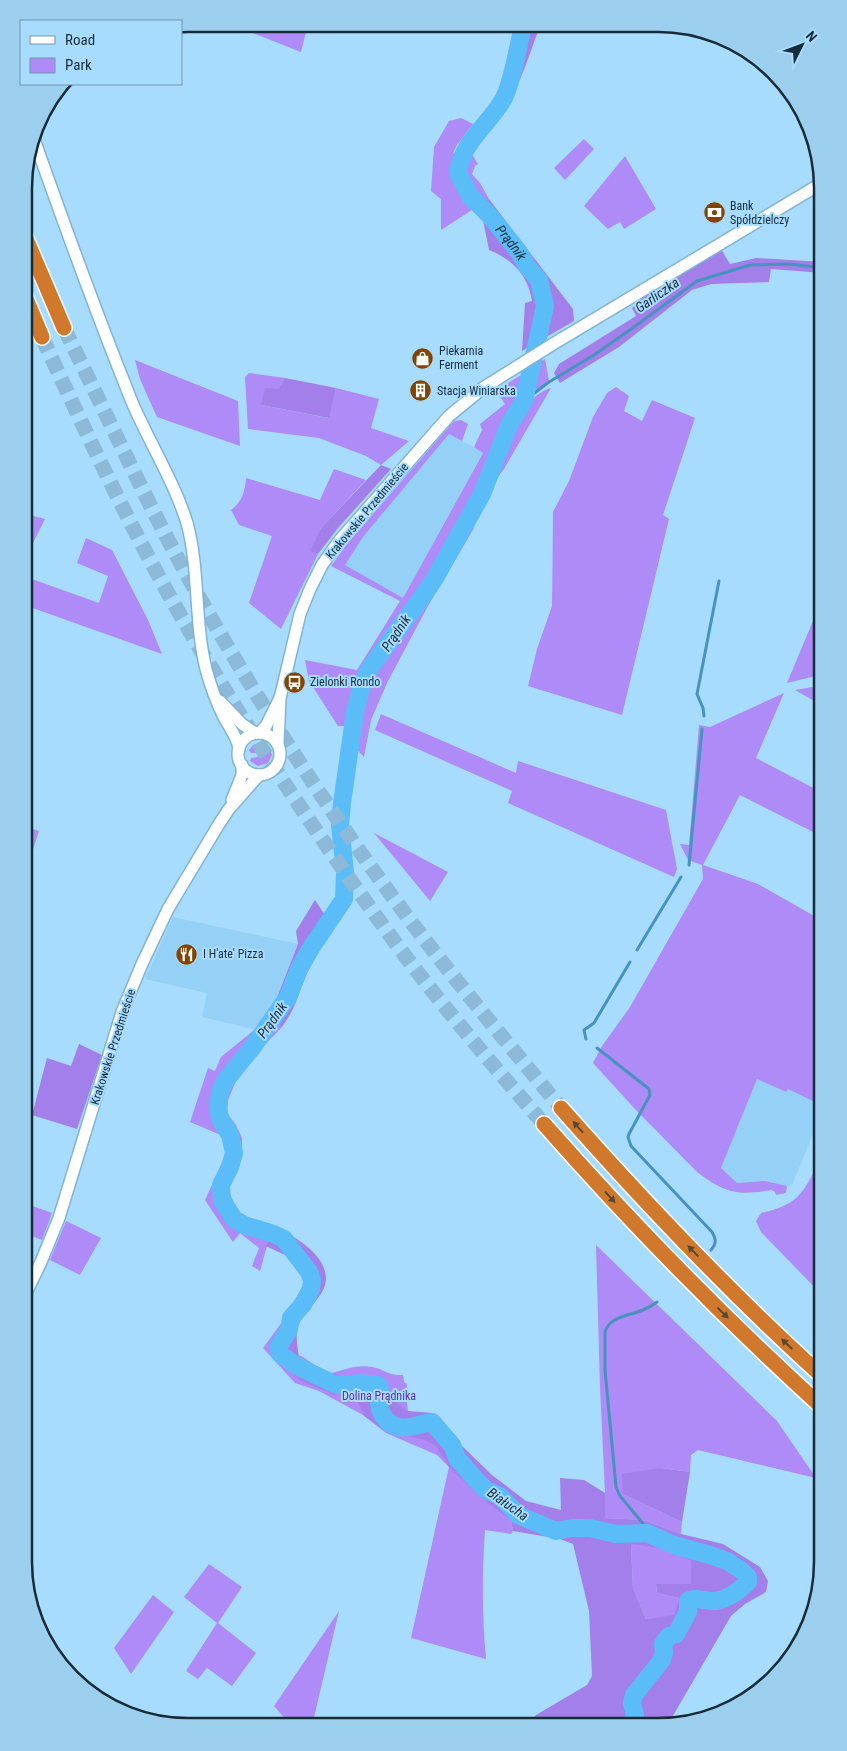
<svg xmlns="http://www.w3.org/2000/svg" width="847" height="1751" viewBox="0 0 847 1751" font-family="'Roboto Condensed',sans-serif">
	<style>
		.built { fill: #95d0f6 }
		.green { fill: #ae8bf6; fill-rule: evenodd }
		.forest { fill: #a37fea; fill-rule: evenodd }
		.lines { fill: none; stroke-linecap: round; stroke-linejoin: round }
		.stream { stroke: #4792bf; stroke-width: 3 }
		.river { stroke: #5bbdf8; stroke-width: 18 }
		.highway-tunnel { stroke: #8bb9d7; stroke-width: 15; stroke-dasharray: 15 8; stroke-linecap: butt }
		.secondary-casing { stroke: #80b3d4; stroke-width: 14 }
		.highway-casing { stroke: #fff; stroke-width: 18 }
		.secondary { stroke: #fff; stroke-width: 11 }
		.highway { stroke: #d0792c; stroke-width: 15 }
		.oneway { fill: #584734 }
		.labels { text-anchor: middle; stroke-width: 4; stroke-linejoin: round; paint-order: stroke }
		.poi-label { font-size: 12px; fill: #172c39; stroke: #a8dcfe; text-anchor: start }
		.street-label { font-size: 12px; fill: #172c39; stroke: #a8dcfe }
		.park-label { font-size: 12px; fill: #632fab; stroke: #a8dcfe }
		.water-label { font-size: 14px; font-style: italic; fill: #182e3b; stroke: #a8dcfe }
		.rim { fill: none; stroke: #172c39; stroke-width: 2.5 }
	</style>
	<rect width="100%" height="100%" fill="#a8dcfe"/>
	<g class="built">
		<path d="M 449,434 L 483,452 L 403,598 L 345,565 L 363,537 Z"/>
		<path d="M 173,917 L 298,944 L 269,1018 L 253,1029 L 202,1017 L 207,993 L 145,979 Z"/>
		<path d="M 757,1079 L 786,1092 L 788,1088 L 823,1106 L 823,1110 L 792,1185 L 787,1186 L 765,1181 L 737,1183 L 721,1168 Z"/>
	</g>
	<g class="green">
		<path d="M 230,24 L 308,24 L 301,52 Z"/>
		<path d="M 461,118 L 473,124 L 457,145 L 453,153 L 457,156 L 461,149 L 470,151 L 478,164 L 475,166 L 472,174 L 480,183 L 489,199 L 441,230 L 441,199 L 431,191 L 434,147 L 449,121 Z"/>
		<path d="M 584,139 L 594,149 L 565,180 L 554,168 Z"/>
		<path d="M 625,156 L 656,209 L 624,229 L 620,222 L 608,229 L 584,206 Z"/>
		<path d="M 545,359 L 549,381 L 541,388 L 534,391 L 534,366 Z"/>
		<path d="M 135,360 L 238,401 L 240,446 L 157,417 L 140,379 Z"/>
		<path d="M 249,373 L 285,378 L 278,389 L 261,405 L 328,418 L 336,388 L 379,399 L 371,428 L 409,441 L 381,465 L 366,456 L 319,438 L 248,429 L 245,377 Z"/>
		<path d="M 525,373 L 524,388 L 518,406 L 453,536 L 428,577 L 364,667 L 357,681 L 346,726 L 338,726 L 309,681 L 305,660 L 357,670 L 400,601 L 331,566 L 346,545 L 454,421 L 461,420 L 468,424 L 462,441 L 449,434 L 363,537 L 345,565 L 403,598 L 483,453 L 474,447 L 482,430 L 480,424 L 505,404 L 496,391 L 516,378 Z"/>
		<path d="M 616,387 L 629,396 L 624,411 L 642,421 L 652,400 L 695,418 L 663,515 L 669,519 L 622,715 L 528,686 L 537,649 L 552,606 L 553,512 L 569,481 L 593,417 L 607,393 Z"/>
		<path d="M 551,388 L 504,469 L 497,478 L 493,477 C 503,450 520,396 551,388 Z"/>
		<path d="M 334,469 L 366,480 L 321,528 L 311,551 L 318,554 L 281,629 L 249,603 L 272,536 L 239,525 L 231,510 C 242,502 245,492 246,478 L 320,500 Z"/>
		<path d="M 30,515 L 45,519 L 32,545 L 24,521 Z"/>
		<path d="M 470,526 L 474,528 L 428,606 L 388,681 L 371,720 L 364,757 L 354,746 L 362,700 L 370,676 L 437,582 Z"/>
		<path d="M 86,538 L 112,550 L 148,620 L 162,654 L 24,605 L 24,594 L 29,578 L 99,603 L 108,576 L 77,563 Z"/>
		<path d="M 823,597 L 823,677 L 816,676 L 787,683 Z"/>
		<path d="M 819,686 L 823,686 L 823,706 L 795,690 Z"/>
		<path d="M 784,693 L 756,758 L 823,793 L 823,837 L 740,795 L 703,865 L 758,884 L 823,921 L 823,1106 L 788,1089 L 786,1092 L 757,1079 L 721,1168 L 737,1183 L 765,1181 L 787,1186 L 786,1193 L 776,1195 L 775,1192 L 772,1190 C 737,1196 725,1193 697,1172 L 635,1109 L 593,1063 L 602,1046 L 630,1007 L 703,879 L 702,865 L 688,860 L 680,844 L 689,845 L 699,725 L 710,727 Z"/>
		<path d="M 381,714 L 516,773 L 518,761 L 666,810 L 677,869 L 674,877 L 508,803 L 512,791 L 375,730 Z"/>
		<path d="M 260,743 L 269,747 L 272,755 L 268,763 L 258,766 L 250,761 L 251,758 L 258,757 L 257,753 L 251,753 L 249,750 L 253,745 Z"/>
		<path d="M 24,826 L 39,831 L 30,859 L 24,857 Z"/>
		<path d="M 374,833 L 448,872 L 430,901 Z"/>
		<path d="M 269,1018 L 282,1027 L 255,1055 L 238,1076 L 228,1100 L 227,1113 L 236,1125 L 242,1138 L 242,1153 L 239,1166 L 229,1182 L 229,1191 L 237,1211 L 253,1220 L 276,1226 L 276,1228 L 314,1261 L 320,1272 L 320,1291 L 281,1348 L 303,1357 L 328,1374 C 343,1370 357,1364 372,1367 C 385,1369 387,1376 403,1375 L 404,1382 L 407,1384 L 406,1394 L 408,1411 L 405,1409 L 405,1412 L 436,1418 L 470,1462 L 524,1503 L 551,1515 L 571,1511 L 600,1524 L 607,1523 L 619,1525 L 643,1525 L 758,1567 L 756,1586 L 749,1594 L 706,1617 L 689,1632 L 683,1647 L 663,1668 L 638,1713 L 639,1727 L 528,1727 L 590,1688 L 624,1690 L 638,1685 L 650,1655 L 664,1645 L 669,1638 L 670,1618 L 672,1616 L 646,1619 L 633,1588 L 631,1544 L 637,1544 L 612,1538 L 592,1538 L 540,1534 L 486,1500 L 511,1521 L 513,1531 L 511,1534 L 485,1530 C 482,1574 482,1616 486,1659 L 411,1638 L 449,1467 L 437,1455 L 386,1433 L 363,1415 L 319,1391 L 295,1383 L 263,1348 L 305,1291 L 308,1279 L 293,1257 L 267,1246 L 260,1271 L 252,1266 L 259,1248 L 240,1233 L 233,1242 L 205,1200 L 226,1154 L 223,1136 L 190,1122 L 208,1068 L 215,1071 L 221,1057 ZM 691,1560 L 731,1577 L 721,1587 L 708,1591 L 675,1614 L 679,1598 L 657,1593 L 656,1585 L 691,1584 Z"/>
		<path d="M 818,1164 L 823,1210 L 823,1296 L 761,1232 L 756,1221 L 761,1213 C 797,1205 802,1195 818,1164 Z"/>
		<path d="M 24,1203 L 52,1213 L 42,1240 L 24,1233 Z"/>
		<path d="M 66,1221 L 101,1238 L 80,1275 L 50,1260 Z"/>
		<path d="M 596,1245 L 777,1421 L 816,1478 L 698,1450 L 691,1455 L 690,1472 L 661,1468 L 623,1494 L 682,1522 L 681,1534 L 643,1520 L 605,1518 L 605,1493 L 600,1387 Z"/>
		<path d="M 209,1564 L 242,1587 L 218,1623 L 256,1653 L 232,1686 L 207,1668 L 198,1679 L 186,1671 L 217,1623 L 184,1597 Z"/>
		<path d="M 153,1595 L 174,1612 L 131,1674 L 114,1648 Z"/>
		<path d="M 339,1611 L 312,1726 L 286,1726 L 287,1721 L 274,1706 Z"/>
	</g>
	<g class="forest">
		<path d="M 515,26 L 540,26 C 529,55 520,86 503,112 C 494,126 481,139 470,151 L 461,149 L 466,140 L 487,116 L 497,101 Z"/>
		<path d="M 489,199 L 573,309 L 574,321 L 522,351 L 525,303 L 532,301 C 528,275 512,259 489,250 L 482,215 L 475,207 Z"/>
		<path d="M 721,249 L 730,264 L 756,258 L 823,262 L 823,273 L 771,269 L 769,282 L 711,284 L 692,290 L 619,347 L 560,383 L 554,373 L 559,364 L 636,316 L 632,308 L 647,294 Z"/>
		<path d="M 285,378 L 336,388 L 329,418 L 261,405 L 265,388 L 278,389 Z"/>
		<path d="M 381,465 L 391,469 L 338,528 L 318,554 L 310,551 L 321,528 Z"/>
		<path d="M 315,900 L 333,927 C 322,943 312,960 305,978 C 297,998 295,1009 282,1027 L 269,1018 L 298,944 L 296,931 Z"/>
		<path d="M 79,1044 L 102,1055 L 77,1129 L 32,1115 L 47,1058 L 71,1066 Z"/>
		<path d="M 276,1226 C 296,1238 335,1259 324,1288 C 319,1301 302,1313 298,1327 C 295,1336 298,1349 299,1358 L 309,1365 L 341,1376 L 335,1395 L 299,1380 L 279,1358 L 274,1345 L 286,1315 L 304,1284 L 303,1272 L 287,1256 L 266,1246 Z"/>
		<path d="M 393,1396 L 400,1406 L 408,1411 L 433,1413 L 439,1416 L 462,1446 L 492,1475 L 526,1501 L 561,1510 L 560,1478 L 584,1480 L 605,1493 L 605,1518 L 643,1520 L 681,1534 L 723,1544 L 760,1567 L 768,1581 L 766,1592 L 745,1604 L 731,1616 L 667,1726 L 658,1727 L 590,1727 L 587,1720 L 561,1727 L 524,1727 L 536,1715 L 587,1685 L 592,1676 L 589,1611 L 573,1544 L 560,1539 L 513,1531 L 511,1521 L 482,1498 L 449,1467 L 437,1447 L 425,1440 L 384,1430 L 364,1416 L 358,1402 ZM 631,1544 L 660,1548 L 691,1560 L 691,1584 L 656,1584 L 657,1593 L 679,1598 L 674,1615 L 646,1619 L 633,1588 Z"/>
		<path d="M 661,1468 L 690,1472 L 682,1522 L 623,1494 L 622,1474 Z"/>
	</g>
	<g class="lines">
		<g class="stream">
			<path d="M 524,401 L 549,382 L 594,355 L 634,327 L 697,281 L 750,265 L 789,264 L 823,268"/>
			<path d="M 704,716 L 703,708 L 697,694 L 719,581"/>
			<path d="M 689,865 L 702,729"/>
			<path d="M 637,950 L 681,877"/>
			<path d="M 586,1039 L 584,1030 L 594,1023 L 630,962"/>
			<path d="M 597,1048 L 649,1089 L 650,1095 L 629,1134 L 628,1137 L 631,1146 L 712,1232 C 716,1239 717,1243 711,1250"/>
			<path d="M 651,1533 L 620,1496 L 616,1487 L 605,1370 L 605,1332 C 610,1316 629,1316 643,1310 C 648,1308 653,1305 657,1302"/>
		</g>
		<path class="river" id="s1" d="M 523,26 C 518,46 513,80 504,98 C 489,125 462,141 458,173 L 470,196 L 491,217 L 519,252 L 527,266 L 539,280 L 545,306 L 524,401 L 509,425 L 482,494 L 435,578 L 423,596 L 370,668 L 363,682 L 355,712 L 342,803 L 340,825 L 345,872 L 344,899 L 311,948 L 299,969 L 288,997 L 252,1048 L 225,1081 L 220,1092 L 218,1109 L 221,1120 L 230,1135 L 234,1153 L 230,1167 L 221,1185 L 222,1200 L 234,1219 L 244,1225 L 274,1234 L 284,1239 L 309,1272 L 312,1280 L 311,1289 L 304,1303 L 291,1318 L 289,1330 L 278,1347 L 280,1354 L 297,1366 L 334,1384 L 352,1385 L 358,1383 L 378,1385 L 380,1388 C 380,1393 379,1399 379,1404 C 381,1419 393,1430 409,1427 C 417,1426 424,1423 432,1422 L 452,1445 L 457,1458 L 476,1480 L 486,1490 L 500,1496 L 518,1515 L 556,1531 L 572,1528 L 590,1528 L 616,1534 L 647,1533 L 674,1545 L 713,1556 L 727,1561 L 741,1570 L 748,1577 L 748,1582 C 740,1590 728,1599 716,1601 C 707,1602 695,1596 688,1601 L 688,1612 L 676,1634 L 669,1636 L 663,1644 L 664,1653 L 661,1661 L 634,1695 L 632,1703 L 635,1715 L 633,1727"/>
		<g class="highway-tunnel">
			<path d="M 64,328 C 108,417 149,508 198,595 C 261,707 332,816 409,919 C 458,984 510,1046 561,1108"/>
			<path d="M 42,337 C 91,444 141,551 202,652 C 260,749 323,843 389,934 C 437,1000 490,1062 544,1124"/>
		</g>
		<defs>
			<g id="secondary">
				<path d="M 34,139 C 65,227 97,315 132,402 C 149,442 174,481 187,523 C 200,571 194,621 206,669 C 210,684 216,701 223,715 C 228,726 238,737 239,749"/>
				<path d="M 220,701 L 242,724 L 255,733"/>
				<circle cx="259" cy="754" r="21"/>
				<path d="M 259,733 L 266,726 L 279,700"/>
				<path d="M 278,743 L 280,698 L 283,686 L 300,614 L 310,589 L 322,565 L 339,541 L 449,416 L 483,388 L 553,344 L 822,183"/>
				<path d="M 232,800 L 242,775 L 242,765"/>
				<path d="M 24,1297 L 41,1262 L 59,1218 L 122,1012 L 142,964 L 168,909 L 219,824 L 229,809 L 259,775"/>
			</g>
			<g id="highway">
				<path d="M 24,234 L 64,328"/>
				<path d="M 24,294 L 42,337"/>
				<path d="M 561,1108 C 644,1202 730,1293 823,1377"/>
				<path d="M 544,1124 C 632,1224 725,1319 823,1408"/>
			</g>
		</defs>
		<use href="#secondary" class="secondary-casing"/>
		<use href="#highway" class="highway-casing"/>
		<use href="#secondary" class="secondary"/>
		<use href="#highway" class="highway"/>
	</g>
	<defs><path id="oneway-solid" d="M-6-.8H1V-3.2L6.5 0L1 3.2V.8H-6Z" transform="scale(1.25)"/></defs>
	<g class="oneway">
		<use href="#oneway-solid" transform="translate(578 1127) rotate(-131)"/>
		<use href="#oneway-solid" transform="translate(610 1197) rotate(47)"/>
		<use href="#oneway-solid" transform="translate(693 1251) rotate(-134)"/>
		<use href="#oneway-solid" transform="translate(723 1313) rotate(44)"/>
		<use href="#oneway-solid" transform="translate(787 1344) rotate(-137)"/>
	</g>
	<defs>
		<symbol id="bank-disc" viewBox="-11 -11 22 22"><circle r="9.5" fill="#824403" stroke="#a8dcfe"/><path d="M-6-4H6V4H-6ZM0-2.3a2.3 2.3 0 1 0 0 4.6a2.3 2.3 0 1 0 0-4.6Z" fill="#fff"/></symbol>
		<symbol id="shop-disc" viewBox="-11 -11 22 22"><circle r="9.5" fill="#824403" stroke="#a8dcfe"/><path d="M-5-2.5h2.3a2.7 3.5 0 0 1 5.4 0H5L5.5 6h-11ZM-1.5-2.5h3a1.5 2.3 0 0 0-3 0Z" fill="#fff"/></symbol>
		<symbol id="building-disc" viewBox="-11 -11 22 22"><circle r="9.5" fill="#824403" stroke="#a8dcfe"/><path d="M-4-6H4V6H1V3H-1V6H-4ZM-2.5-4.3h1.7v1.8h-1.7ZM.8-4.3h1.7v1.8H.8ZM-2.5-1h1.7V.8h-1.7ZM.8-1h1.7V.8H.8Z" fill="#fff"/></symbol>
		<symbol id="bus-disc" viewBox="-11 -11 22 22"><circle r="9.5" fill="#824403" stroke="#a8dcfe"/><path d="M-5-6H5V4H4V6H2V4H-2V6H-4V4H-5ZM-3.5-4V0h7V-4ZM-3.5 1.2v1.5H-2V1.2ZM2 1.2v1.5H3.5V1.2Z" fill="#fff"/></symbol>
		<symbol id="restaurant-disc" viewBox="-11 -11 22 22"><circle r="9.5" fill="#824403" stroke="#a8dcfe"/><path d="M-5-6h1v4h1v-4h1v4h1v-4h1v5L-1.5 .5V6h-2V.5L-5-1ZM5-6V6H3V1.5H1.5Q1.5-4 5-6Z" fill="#fff"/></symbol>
	</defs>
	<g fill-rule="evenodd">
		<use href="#bank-disc" x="702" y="200" width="25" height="25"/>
		<use href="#shop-disc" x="410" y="346" width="25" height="25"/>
		<use href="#building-disc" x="408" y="378" width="25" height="25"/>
		<use href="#bus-disc" x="282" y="670" width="25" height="25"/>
		<use href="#restaurant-disc" x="174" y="942" width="25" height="25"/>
	</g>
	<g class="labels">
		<g class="poi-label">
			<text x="730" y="210">Bank<tspan x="730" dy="14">Spółdzielczy</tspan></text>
			<text x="439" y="355">Piekarnia<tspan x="439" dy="14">Ferment</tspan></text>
			<text x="437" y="395">Stacja Winiarska</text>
			<text x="310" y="686">Zielonki Rondo</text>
			<text x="203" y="958">I H'ate' Pizza</text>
		</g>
		<g class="street-label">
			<text transform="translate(367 511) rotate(-50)" y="4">Krakowskie Przedmieście</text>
			<text transform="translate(113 1047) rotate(-72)" y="4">Krakowskie Przedmieście</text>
		</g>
		<g class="park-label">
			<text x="379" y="1400">Dolina Prądnika</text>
		</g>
		<g class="water-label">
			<text dy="5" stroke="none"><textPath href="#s1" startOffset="252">Prądnik</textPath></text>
			<text transform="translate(657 295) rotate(-35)" y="5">Garliczka</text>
			<text transform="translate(396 633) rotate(-56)" y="5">Prądnik</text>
			<text transform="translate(272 1020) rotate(-54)" y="5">Prądnik</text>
			<text transform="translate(508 1504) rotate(35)" y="5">Białucha</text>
		</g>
	</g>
	<path d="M0 0H847V1751H0ZM188 32H658A156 156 0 0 1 814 188V1562A156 156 0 0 1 658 1718H188A156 156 0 0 1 32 1562V188A156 156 0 0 1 188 32Z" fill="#9cceee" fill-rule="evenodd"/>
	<path class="rim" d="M188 32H658A156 156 0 0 1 814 188V1562A156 156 0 0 1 658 1718H188A156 156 0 0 1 32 1562V188A156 156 0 0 1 188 32Z"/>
	<rect x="20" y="20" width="162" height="65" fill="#a8dcfe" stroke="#6e96af"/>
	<rect x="30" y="36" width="25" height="8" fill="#ffffff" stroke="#6e96af"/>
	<text x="65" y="45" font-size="15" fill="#172c39">Road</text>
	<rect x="30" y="58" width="25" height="15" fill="#ae8bf6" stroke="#6e96af"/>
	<text x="65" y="70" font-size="15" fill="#172c39">Park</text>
	<g transform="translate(802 45) rotate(48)" stroke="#a8dcfe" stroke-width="4" paint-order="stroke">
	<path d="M0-4L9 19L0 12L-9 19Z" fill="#172c39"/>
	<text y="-8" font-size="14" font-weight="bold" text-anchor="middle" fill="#172c39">N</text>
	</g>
</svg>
